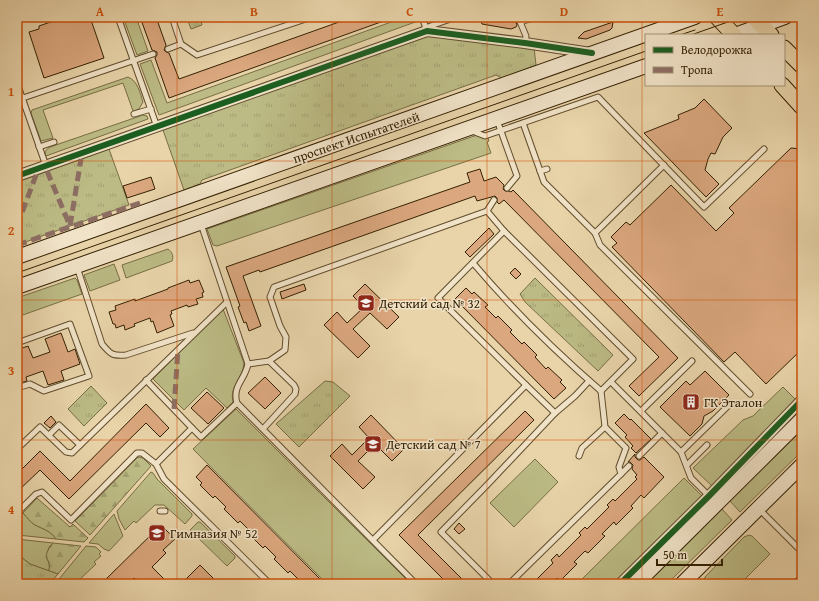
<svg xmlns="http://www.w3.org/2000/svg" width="819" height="601" viewBox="0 0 819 601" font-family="'Gentium Book Plus',serif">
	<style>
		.green { fill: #bcbb85; stroke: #786e44 }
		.forest { fill: url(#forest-firs); stroke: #786e44 }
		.park { fill: url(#park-tufts); stroke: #786e44 }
		.building { fill: #dba77e; stroke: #332002 }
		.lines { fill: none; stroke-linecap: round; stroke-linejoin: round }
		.service-casing { stroke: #604d2c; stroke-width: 7 }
		.minor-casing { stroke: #604d2c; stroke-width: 12 }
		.secondary-casing { stroke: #332002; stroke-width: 16 }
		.primary-casing { stroke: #332002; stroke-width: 17 }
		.service { stroke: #f1e3c8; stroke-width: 5 }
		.minor { stroke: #f1e3c8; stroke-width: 10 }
		.secondary { stroke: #f1e3c8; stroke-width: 14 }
		.primary { stroke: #e9d4aa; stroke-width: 15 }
		.tram { stroke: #332002; stroke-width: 1 }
		.quiet { stroke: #8d6e63; stroke-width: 5; stroke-dasharray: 10 5; stroke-linecap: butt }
		.cycleway-casing { stroke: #f1e3c8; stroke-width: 8 }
		.cycleway { stroke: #1b5e20; stroke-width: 6 }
		.grid { fill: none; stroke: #cd500a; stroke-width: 1; stroke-opacity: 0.55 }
		.labels { text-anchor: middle; stroke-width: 3; stroke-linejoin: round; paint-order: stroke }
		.street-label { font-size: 13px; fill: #332002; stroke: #f1e3c8 }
		.poi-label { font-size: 13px; fill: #332002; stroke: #f1e3c8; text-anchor: start }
		.neatline { fill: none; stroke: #cd500a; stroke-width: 1.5 }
		.grid-label { font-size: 13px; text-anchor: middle; font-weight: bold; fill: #cd500a }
	</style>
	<defs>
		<pattern id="forest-firs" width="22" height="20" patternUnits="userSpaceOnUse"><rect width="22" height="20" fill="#bcbb85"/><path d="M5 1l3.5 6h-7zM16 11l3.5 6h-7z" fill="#a2a071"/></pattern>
		<pattern id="park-tufts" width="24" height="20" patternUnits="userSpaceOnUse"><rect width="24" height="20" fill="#bcbb85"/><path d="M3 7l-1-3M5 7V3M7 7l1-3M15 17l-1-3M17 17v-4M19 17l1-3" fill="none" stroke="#a2a071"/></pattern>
	</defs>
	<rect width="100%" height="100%" fill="#e9d4aa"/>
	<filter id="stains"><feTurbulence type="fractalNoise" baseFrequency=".005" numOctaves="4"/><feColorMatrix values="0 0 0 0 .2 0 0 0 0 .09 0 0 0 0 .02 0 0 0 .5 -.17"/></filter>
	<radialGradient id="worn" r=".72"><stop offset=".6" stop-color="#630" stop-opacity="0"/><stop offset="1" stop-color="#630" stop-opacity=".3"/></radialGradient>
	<g class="green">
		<path d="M 123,17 L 136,17 L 148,51 L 137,55 Z"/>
		<path d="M 405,17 L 417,17 L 418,21 L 159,115 L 140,64 L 151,60 L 167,103 Z"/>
		<path d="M 128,77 C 138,81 140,93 143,102 L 139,109 L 133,111 L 123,83 L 43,110 L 53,138 L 41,141 L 31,113 L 32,110 Z"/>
		<path d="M 143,115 L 147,116 L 148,119 L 46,156 C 44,151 46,150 50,147 Z"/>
		<path d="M 477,135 L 488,138 L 489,141 L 487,142 L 491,153 L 217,246 L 213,245 L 207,229 Z"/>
		<path d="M 168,249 C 172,252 174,256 172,261 L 126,278 L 122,265 Z"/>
		<path d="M 114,264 L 120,280 L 90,291 L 84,275 Z"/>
		<path d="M 75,278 L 77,280 L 82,294 L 17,317 L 17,298 Z"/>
		<path d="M 223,309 L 244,363 C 243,379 229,386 233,402 L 227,408 L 206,388 L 184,410 L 153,379 Z"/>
		<path d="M 783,387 L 798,402 L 713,487 L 693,468 L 743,420 L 753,416 Z"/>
		<path d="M 236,409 L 411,584 L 327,584 L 193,449 Z"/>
		<path d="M 802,430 L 802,451 L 740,512 L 730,501 Z"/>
		<path d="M 535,459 L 558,482 L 514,527 L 490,503 Z"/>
		<path d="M 151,472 L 153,473 L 157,479 L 192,514 L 192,516 L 185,524 L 164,505 L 155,505 L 136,523 L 134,521 L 125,530 L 119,519 L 117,511 Z"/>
		<path d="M 684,478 L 704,498 L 618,584 L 577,584 Z"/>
		<path d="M 722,509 L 732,520 L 667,584 L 646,584 Z"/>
		<path d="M 23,513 C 27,517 30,522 35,525 C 43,529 51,531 56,539 L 17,535 L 17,520 Z"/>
		<path d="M 114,514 L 123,536 L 109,551 L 104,549 L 98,544 L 89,543 Z"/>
		<path d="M 198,522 L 200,522 L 235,556 L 235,558 L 227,566 L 190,530 Z"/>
		<path d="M 749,535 L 752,536 L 770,554 L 740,584 L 706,584 L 704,581 L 705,577 L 744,537 Z"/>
		<path d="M 17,539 L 53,543 L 49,547 L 46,557 L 50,565 L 49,571 L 30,564 L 17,554 Z"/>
		<path d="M 86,546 L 96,547 L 101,552 L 99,554 L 101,556 L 94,562 L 96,564 L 77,582 L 77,584 L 67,584 L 65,582 L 63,584 L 55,584 Z"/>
	</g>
	<g class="forest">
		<path d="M 138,457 L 143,458 L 151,466 L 90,535 L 75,521 Z"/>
		<path d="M 37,498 L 70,527 L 73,524 L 88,538 L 84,542 L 56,539 C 51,531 43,529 35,525 C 30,522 27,517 23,513 Z"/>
		<path d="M 53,543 L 81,546 L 58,574 L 49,571 C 51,555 40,560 53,543 Z"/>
	</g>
	<g class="park">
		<path d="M 190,17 L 200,17 L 202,25 L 191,29 L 187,18 Z"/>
		<path d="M 428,34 L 534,47 L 536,65 L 502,78 L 496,75 L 202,180 L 200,184 L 184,190 L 163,130 Z"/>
		<path d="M 109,149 L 129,205 L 17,245 L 17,182 Z"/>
		<path d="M 535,278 L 613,355 L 598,371 L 525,302 L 520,294 Z"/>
		<path d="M 325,381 L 333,382 L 350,396 L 299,447 L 276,424 Z"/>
		<path d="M 91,386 L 107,403 L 84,426 L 68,409 Z"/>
		<path d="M 17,554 L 30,564 L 58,574 L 49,584 L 17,584 Z"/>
	</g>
	<g class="building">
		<path d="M 65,17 L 90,17 L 104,58 L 44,78 L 29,32 L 39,29 L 39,26 Z"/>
		<path d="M 140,17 L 156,17 L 166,45 L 164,50 L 166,52 L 169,53 L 179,79 L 353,17 L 392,18 L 169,98 L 155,58 L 157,55 L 157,52 L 152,50 Z"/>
		<path d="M 479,17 L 514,17 L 517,25 L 516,27 L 511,29 L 482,24 Z"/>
		<path d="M 613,22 L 612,28 L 610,30 L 586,39 L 578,38 L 584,32 Z"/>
		<path d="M 704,99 L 732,128 L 723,137 L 715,154 L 711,153 L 708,159 L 705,170 L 719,184 L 706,197 L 644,133 L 679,119 L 678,115 L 695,108 Z"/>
		<path d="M 791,148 L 802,149 L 802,349 L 766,384 L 735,352 L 724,362 L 612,247 L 617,243 L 611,237 L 626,222 L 630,225 L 671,185 L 716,231 L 734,213 L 729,208 Z"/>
		<path d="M 480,169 L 484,181 L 496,177 L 504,185 L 503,189 L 505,191 L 509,191 L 511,192 L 513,190 L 678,358 L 639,396 L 629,386 L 659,357 L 504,200 L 499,204 L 497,202 L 497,198 L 495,196 L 477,201 L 475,196 L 260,272 L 259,270 L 243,276 L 261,326 L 249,331 L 246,322 L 244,323 L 238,307 L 240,306 L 226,267 L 470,182 L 467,173 Z"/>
		<path d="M 151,177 L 155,189 L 127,198 L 123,186 Z"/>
		<path d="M 489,228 L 494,234 L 470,257 L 465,252 Z"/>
		<path d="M 515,268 L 521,274 L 516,279 L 510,273 Z"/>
		<path d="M 189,280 L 190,283 L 199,280 L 204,292 L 202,293 L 203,297 L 196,299 L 198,304 L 188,307 L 187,305 L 171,311 L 172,314 L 170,315 L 174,326 L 157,333 L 153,321 L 151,322 L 150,318 L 134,324 L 135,326 L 125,330 L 124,325 L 116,328 L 115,324 L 113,324 L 109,312 L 116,310 L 115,306 L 135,299 L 135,301 L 168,289 L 168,288 Z"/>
		<path d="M 304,284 L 306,290 L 282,299 L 280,292 Z"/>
		<path d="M 365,284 L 399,317 L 387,329 L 370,313 L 353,329 L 370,346 L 358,358 L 324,325 L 337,312 L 347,323 L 364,307 L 353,296 Z"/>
		<path d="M 466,288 L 472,294 L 474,292 L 488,305 L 485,307 L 496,318 L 498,316 L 512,330 L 510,332 L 522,344 L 524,342 L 537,355 L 535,357 L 546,369 L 548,367 L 562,380 L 560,382 L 566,388 L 554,399 L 455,299 Z"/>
		<path d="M 61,333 L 68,352 L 75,349 L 80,364 L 61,371 L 64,380 L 48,385 L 43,371 L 26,377 L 27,381 L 17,384 L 17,350 L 28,346 L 33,358 L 50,352 L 45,339 Z"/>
		<path d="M 705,371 L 729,395 L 713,411 L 704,416 L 702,424 L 690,436 L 660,407 L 686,381 L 690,385 Z"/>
		<path d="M 265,377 L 281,393 L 265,409 L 248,393 Z"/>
		<path d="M 207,392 L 224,408 L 208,424 L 191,408 Z"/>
		<path d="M 146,404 L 169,428 L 160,437 L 146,423 L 69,499 L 40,470 L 17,492 L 17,474 L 40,451 L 70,481 Z"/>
		<path d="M 525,411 L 534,420 L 418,535 L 467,584 L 448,584 L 399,535 Z"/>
		<path d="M 624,414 L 630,420 L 631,419 L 651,439 L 636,453 L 631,448 L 633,446 L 625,437 L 627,435 L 615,423 Z"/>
		<path d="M 371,415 L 404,449 L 392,461 L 375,444 L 358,461 L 375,477 L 363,489 L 330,456 L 342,444 L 352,455 L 369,438 L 359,427 Z"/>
		<path d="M 51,416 L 56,422 L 50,428 L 44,423 Z"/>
		<path d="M 635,454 L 635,457 L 638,460 L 640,460 L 644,457 L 664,477 L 644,498 L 641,495 L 631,506 L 633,508 L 616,525 L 614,522 L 602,534 L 605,536 L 588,553 L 585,551 L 574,562 L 577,564 L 560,581 L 557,578 L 552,584 L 532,584 L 553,563 L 551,560 L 557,554 L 559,557 L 581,535 L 579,533 L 585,527 L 587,529 L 609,507 L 607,505 L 613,499 L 615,501 L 637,479 L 635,477 L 637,475 L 632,469 L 633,465 L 630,462 L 628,462 Z"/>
		<path d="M 207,465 L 325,584 L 303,584 L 290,571 L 288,573 L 274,559 L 276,557 L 265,546 L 263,548 L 249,534 L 251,532 L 240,521 L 238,523 L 224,509 L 226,507 L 215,496 L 213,498 L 200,485 L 202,483 L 196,477 Z"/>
		<path d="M 459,523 L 465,529 L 459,534 L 454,529 Z"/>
		<path d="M 161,525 L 175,539 L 163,550 L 166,553 L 152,567 L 169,584 L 141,584 L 134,578 L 128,584 L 101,584 Z"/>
		<path d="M 200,565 L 214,579 L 208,584 L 181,584 Z"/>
		<path d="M 802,572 L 802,584 L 790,584 Z"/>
	</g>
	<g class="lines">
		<defs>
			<g id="service">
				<path d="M 118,17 L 157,127"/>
				<path d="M 172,17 L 181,44 L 197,55 L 312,17"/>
				<path d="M 422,17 L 427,31"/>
				<path d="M 518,17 L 526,36 L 525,43"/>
				<path d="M 520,22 L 536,17"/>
				<path d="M 425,28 L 456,17"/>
				<path d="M 168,49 L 181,44"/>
				<path d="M 17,83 L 46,166"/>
				<path d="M 17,100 L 153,54"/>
				<path d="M 134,114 L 151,109"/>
				<path d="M 497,120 L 517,176 L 507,188"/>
				<path d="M 523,123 L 544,182 L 595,233 L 664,165"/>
				<path d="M 472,131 L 485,136 L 598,97 L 704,207 L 764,149"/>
				<path d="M 39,147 L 54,142"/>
				<path d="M 540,171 L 547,169"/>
				<path d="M 494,200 L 487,211 L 504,231 L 633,359 L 601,391 L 605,427 L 626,448 L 619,467 L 621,474 L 509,584"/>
				<path d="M 201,224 L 248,364 L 269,361 L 285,350 L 286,337 L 280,326 L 270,297 L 274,287 L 487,211"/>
				<path d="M 504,231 L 438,298 L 526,385"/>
				<path d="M 595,233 L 600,245 L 750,394"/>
				<path d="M 473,263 C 512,309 556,352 601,391"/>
				<path d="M 77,267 L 102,344 C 111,355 113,356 126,355 L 193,333"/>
				<path d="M 17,343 L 70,324 L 89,376 L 44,391 L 30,384 L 17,388"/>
				<path d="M 248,364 C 245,380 232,386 237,403 L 416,584"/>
				<path d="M 146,380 L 192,428 L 156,464"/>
				<path d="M 611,382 L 681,452 L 691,478 L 709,496"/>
				<path d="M 641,411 L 692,361"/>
				<path d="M 192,428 L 201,437 L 237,403"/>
				<path d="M 263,429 L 295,394 L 296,389 L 294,385 L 269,361"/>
				<path d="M 49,435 L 59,425 L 80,445"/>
				<path d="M 17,449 L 40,427 L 66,452 L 72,453 L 227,302"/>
				<path d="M 681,452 L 727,407"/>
				<path d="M 579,456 L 582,448 L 605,427"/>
				<path d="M 639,456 L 662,433"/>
				<path d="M 687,465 L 707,445"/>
				<path d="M 621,474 L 629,466"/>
				<path d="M 759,509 L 802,552"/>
				<path d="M 160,511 L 165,511"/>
				<path d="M 17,513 L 36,494 L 42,492 L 71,520 L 137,453 L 142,453 L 156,464 L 164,479 L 270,584"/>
				<path d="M 373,540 L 526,385 L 555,413 L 575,396 L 589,381"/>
				<path d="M 493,584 L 441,532 L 488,484 L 555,413"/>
			</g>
			<g id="minor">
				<path d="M 17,176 L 427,31 L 525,43 L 591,53"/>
				<path d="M 620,584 L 709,496 L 802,400"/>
			</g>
			<g id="secondary">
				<path d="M 735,35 L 785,17"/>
				<path d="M 17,257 L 695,17"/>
				<path d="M 17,287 L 646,66"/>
				<path d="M 636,584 L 802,419"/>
				<path d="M 682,584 L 802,465"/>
			</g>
			<g id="primary">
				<path d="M 717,17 L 734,35"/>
				<path d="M 753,17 L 771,35"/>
				<path d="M 784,48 L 802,66"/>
				<path d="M 782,85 L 802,107"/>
			</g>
		</defs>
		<use href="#service" class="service-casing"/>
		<use href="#minor" class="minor-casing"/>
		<use href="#secondary" class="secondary-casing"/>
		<use href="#primary" class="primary-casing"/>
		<use href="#service" class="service"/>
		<use href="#minor" class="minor"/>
		<use href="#secondary" class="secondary"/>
		<use href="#primary" class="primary"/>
		<g class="tram">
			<path d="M 680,35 L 695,30"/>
			<path d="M 691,35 L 742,17"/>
			<path d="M 17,273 L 646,51"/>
		</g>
		<g class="quiet">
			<path d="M 47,171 L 70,226 L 81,159"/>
			<path d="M 17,226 L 36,175"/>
			<path d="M 17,245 L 140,203"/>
			<path d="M 174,409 L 178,349"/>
		</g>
		<defs>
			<g id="cycleway">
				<path d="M 17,176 L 427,31 L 525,43 L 592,53"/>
				<path d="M 620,584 L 709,496 L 802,400"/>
			</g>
		</defs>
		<use href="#cycleway" class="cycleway-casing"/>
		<use href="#cycleway" class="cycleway"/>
	</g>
	<path class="grid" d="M 177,17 L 177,584M 332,17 L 332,584M 487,17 L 487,584M 642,17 L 642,584M 17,161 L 802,161M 17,300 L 802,300M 17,440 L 802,440"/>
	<defs>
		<symbol id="school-square" viewBox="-11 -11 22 22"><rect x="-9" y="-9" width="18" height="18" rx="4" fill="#8f2418" stroke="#f1e3c8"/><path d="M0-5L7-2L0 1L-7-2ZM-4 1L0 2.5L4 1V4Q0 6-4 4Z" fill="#fff"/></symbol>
		<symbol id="building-square" viewBox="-11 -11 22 22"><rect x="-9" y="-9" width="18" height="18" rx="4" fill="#8f2418" stroke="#f1e3c8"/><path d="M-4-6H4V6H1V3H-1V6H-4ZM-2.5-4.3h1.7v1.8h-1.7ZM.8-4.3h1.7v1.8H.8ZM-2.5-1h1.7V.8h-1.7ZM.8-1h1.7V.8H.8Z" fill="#fff"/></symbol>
	</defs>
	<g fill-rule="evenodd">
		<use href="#school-square" x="356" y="293" width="20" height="20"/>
		<use href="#building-square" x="681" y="392" width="20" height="20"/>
		<use href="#school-square" x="363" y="434" width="20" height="20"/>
		<use href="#school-square" x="147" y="523" width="20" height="20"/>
	</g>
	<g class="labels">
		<g class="street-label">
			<text transform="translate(356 137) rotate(-19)" y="5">проспект Испытателей</text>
		</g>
		<g class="poi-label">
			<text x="379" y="308">Детский сад № 32</text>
			<text x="704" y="407">ГК Эталон</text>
			<text x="386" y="449">Детский сад № 7</text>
			<text x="170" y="538">Гимназия № 52</text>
		</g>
	</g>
	<rect width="819" height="601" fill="none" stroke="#e9d4aa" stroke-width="44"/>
	<rect x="645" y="34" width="140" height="52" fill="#f1e3c8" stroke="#a59579"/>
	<rect x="653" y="47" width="20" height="6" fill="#1b5e20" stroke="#a59579"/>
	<text x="681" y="54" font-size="12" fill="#332002">Велодорожка</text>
	<rect x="653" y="67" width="20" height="6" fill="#8d6e63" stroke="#a59579"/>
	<text x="681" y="74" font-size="12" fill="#332002">Тропа</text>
	<path d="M657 559v6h65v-6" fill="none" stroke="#332002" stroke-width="2"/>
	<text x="663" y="559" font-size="12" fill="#332002" stroke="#f1e3c8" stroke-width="3" paint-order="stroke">50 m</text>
	<rect x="22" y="22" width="775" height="557" class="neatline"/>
	<g class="grid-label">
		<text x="100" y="16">A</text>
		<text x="254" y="16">B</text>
		<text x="410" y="16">C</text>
		<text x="564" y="16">D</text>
		<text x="720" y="16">E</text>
		<text x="11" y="96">1</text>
		<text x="11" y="235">2</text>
		<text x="11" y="375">3</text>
		<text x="11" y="514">4</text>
	</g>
	<rect width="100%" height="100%" filter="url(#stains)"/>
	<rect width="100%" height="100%" fill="url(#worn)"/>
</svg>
